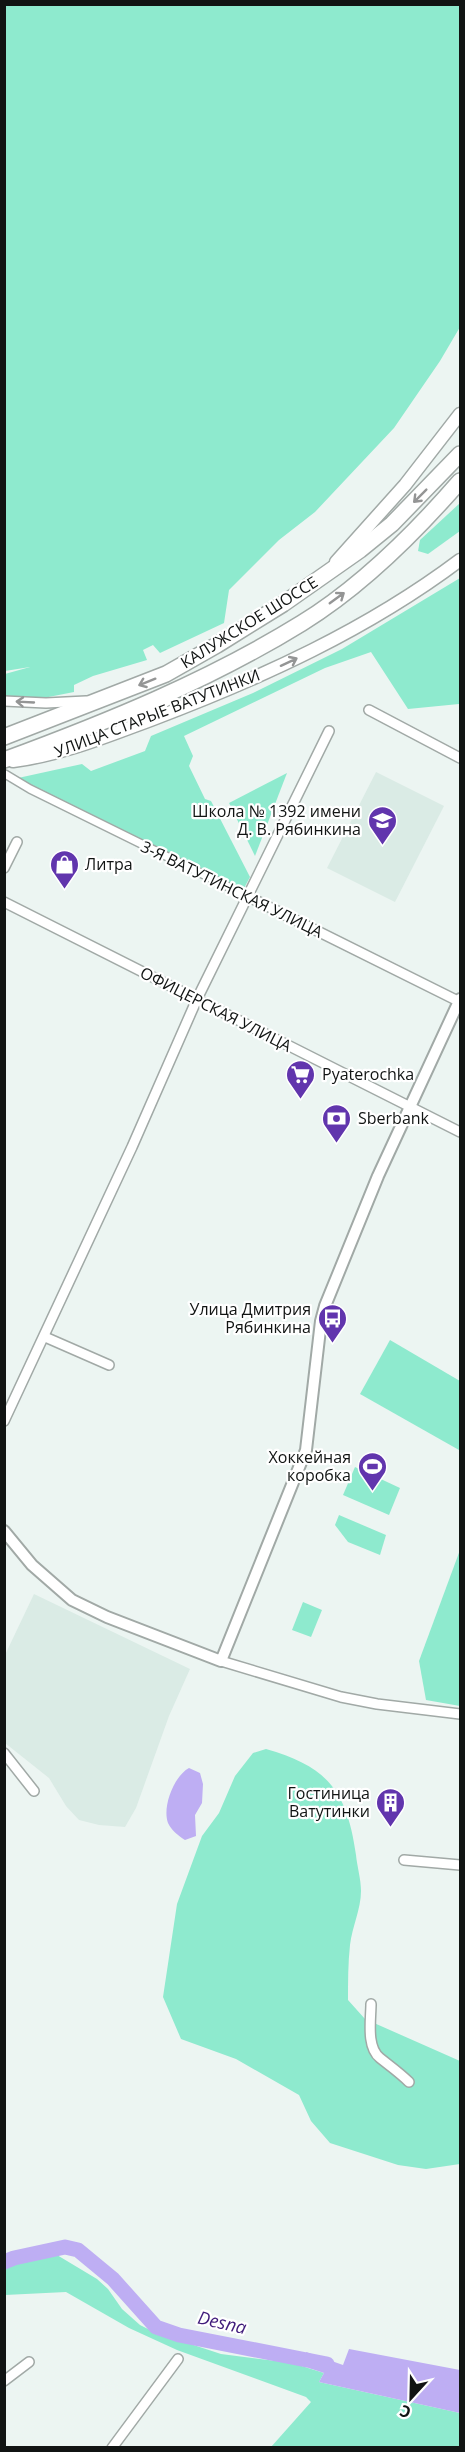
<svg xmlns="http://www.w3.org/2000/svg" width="465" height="2452" viewBox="0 0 465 2452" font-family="'Open Sans',sans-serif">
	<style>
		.built { fill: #daebe5 }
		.green { fill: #8eeace }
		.water { fill: #beaef3 }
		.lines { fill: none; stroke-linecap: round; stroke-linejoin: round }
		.river { stroke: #beaef3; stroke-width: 15 }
		.pedestrian-casing { stroke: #a1a9a6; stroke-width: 10 }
		.minor-casing { stroke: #a1a9a6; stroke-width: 12 }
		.tertiary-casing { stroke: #a1a9a6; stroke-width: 14 }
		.secondary-casing { stroke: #a1a9a6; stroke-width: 15 }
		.trunk-casing { stroke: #a1a9a6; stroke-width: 18 }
		.pedestrian { stroke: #fff; stroke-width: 7 }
		.minor { stroke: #fff; stroke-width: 9 }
		.tertiary { stroke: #fff; stroke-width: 10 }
		.secondary { stroke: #fff; stroke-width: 12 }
		.trunk { stroke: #fff; stroke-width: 15 }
		.oneway { stroke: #949595 }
		.labels { text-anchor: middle; stroke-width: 4.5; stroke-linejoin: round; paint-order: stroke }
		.street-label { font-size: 16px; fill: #111413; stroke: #fff }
		.poi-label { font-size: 16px; fill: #111413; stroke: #fff; text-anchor: end }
		.water-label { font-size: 18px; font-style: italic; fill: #401b7b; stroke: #fff }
	</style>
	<rect width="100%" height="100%" fill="#ecf5f2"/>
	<g class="built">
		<path d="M 376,772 L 444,806 L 395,902 L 327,868 Z"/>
		<path d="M 34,1594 L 190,1669 L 169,1716 L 136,1808 L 125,1827 L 99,1825 L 79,1820 L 66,1806 L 49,1778 L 5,1743 L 5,1655 Z"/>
	</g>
	<g class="green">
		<path d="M 4,5 L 460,5 L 460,327 L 440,361 L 394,428 L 315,512 L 279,540 L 229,590 L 224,623 L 160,653 L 153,645 L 143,650 L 147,660 L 93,676 L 74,685 L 74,692 L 23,702 L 4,700 L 5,674 L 30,667 L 5,671 Z"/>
		<path d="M 460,503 L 460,531 L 428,554 L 418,551 L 420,540 Z"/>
		<path d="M 460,578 L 460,701 L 459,704 L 408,709 L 371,652 L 325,668 L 184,736 L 193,756 L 189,766 L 205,799 L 211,801 L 250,877 L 243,890 L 18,778 L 82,764 L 91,771 L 145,751 L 151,736 L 253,693 L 342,649 Z"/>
		<path d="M 287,773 L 255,856 L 229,803 Z"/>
		<path d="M 390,1340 L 460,1381 L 459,1450 L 360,1394 Z"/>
		<path d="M 355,1467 L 400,1488 L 389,1515 L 343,1495 Z"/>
		<path d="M 339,1515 L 386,1535 L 380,1555 L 348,1542 L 335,1525 Z"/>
		<path d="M 460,1550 L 460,1706 L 426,1700 L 419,1661 Z"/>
		<path d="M 303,1602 L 322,1610 L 311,1637 L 292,1630 Z"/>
		<path d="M 266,1749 C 329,1767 347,1792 356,1855 C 357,1866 361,1879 361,1891 C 361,1909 352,1927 350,1945 C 348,1963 348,1982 348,2000 L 365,2019 L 460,2061 L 460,2164 L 426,2169 L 398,2165 L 330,2143 L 311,2121 L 299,2095 L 236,2059 L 181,2039 L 163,1997 L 177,1904 L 202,1836 L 219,1813 L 235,1776 L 253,1753 Z"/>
		<path d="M 33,2254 L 57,2255 L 97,2279 L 108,2289 L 122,2309 L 140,2325 L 154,2332 L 221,2354 L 292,2363 L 324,2373 L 319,2382 L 460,2413 L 460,2447 L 271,2447 L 311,2402 L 306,2397 L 177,2350 L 129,2328 L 66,2292 L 5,2295 L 5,2261 Z"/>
	</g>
	<g class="water">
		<path d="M 189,1768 L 200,1773 L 203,1784 L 202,1803 L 195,1815 L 196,1836 L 185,1840 C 179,1836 171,1830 168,1823 C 162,1807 174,1776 189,1768 Z"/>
		<path d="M 349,2349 L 460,2370 L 460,2413 L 319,2382 L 324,2373 L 309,2368 L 306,2352 L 343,2365 Z"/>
	</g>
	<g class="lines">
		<path class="river" d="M 4,2262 L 14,2258 L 65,2247 L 78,2250 L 113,2279 L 156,2327 L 179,2335 L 327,2364"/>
		<defs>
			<path id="pedestrian" d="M 5,774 L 30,789 L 247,896"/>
			<g id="minor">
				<path d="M 4,701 L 46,703 L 86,701"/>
				<path d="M 369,710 L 460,758"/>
				<path d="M 133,722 L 172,698"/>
				<path d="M 4,868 L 17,842"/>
				<path d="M 247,896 L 460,1002"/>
				<path d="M 4,902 L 460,1132"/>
				<path d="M 45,1337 L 109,1365"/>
				<path d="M 4,1421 L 132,1147 L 197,999 L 329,731"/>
				<path d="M 221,1661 L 341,1697 L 377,1704 L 460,1714"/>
				<path d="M 4,1753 L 34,1791"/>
				<path d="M 404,1860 L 460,1865"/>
				<path d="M 371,2004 C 371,2019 366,2047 380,2058 C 390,2066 400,2073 409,2082"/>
				<path d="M 4,2381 L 29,2362"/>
				<path d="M 112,2448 L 178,2359"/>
			</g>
			<path id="tertiary" d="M 4,1531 L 32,1565 L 72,1600 L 107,1617 L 221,1661 L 306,1450 L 321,1321 L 325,1306 L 378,1176 L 460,999"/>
			<g id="secondary">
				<path d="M 336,562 L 405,485 L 460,414"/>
				<path d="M 13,761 C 61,755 107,736 153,719 C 261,678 367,630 460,560"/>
			</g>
			<g id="trunk">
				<path d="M 4,737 L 166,674 L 217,645 L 283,604 L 360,550 L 392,524 L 460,454"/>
				<path d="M 4,760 C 107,722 208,681 302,623 C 362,586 414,534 460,481"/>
			</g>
		</defs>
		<use href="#pedestrian" class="pedestrian-casing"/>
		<use href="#minor" class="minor-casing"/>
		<use href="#tertiary" class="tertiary-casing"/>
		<use href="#secondary" class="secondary-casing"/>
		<use href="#trunk" class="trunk-casing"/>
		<use href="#pedestrian" class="pedestrian"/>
		<use href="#minor" class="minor"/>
		<use href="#tertiary" class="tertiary"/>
		<use href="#secondary" class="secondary"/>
		<use href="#trunk" class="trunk"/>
	</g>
	<defs><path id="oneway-shaft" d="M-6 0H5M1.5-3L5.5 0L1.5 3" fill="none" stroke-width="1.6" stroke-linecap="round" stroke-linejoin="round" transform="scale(1.5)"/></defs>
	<g class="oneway">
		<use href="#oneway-shaft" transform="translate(420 496) rotate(135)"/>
		<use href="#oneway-shaft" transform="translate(337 598) rotate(-36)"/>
		<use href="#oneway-shaft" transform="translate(289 662) rotate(-25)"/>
		<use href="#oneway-shaft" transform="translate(147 682) rotate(158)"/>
		<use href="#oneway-shaft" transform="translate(25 702) rotate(-177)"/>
	</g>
	<defs>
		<symbol id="school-pin" viewBox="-11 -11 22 30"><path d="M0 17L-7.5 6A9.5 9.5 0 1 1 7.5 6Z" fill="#6135ad" stroke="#fff"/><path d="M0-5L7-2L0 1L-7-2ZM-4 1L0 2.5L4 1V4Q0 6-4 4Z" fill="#fff"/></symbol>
		<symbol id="shop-pin" viewBox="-11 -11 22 30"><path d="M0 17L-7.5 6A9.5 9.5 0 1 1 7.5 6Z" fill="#6135ad" stroke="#fff"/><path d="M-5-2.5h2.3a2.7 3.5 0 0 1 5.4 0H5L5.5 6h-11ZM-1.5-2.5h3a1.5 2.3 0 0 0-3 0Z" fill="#fff"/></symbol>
		<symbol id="supermarket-pin" viewBox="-11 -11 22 30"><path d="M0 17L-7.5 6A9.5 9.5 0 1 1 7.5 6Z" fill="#6135ad" stroke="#fff"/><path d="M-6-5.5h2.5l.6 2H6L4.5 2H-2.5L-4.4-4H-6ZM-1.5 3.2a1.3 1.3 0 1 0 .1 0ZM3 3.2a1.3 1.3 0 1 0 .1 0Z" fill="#fff"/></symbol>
		<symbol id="bank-pin" viewBox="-11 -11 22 30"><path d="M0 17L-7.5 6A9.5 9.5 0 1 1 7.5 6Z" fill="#6135ad" stroke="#fff"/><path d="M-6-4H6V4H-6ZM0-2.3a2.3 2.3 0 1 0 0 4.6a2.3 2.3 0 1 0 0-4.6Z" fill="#fff"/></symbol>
		<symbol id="bus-pin" viewBox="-11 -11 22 30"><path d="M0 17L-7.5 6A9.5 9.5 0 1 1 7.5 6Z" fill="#6135ad" stroke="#fff"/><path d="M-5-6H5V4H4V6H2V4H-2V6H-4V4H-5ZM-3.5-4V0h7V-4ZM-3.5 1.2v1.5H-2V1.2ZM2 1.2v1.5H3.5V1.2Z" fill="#fff"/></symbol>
		<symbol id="stadium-pin" viewBox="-11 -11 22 30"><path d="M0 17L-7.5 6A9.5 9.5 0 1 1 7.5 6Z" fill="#6135ad" stroke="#fff"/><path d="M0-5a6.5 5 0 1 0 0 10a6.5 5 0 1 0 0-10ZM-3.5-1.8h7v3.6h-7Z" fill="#fff"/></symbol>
		<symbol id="building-pin" viewBox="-11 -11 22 30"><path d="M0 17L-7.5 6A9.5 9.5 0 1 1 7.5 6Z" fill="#6135ad" stroke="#fff"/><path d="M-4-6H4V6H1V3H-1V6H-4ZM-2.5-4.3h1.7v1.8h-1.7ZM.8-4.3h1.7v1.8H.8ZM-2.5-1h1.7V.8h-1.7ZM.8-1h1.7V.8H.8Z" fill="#fff"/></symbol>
	</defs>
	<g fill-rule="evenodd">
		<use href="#school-pin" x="366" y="804" width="33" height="45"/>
		<use href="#shop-pin" x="48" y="848" width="33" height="45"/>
		<use href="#supermarket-pin" x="284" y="1058" width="33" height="45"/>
		<use href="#bank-pin" x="320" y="1102" width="33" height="45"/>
		<use href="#bus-pin" x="316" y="1302" width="33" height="45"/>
		<use href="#stadium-pin" x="356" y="1450" width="33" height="45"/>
		<use href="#building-pin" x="374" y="1786" width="33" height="45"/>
	</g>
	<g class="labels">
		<g class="street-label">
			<text transform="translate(249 622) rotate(-32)" y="6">КАЛУЖСКОЕ ШОССЕ</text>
			<text transform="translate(157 713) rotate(-21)" y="6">УЛИЦА СТАРЫЕ ВАТУТИНКИ</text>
			<text transform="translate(232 889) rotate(26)" y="6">3-Я ВАТУТИНСКАЯ УЛИЦА</text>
			<text transform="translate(216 1009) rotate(27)" y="6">ОФИЦЕРСКАЯ УЛИЦА</text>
		</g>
		<g class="poi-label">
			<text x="361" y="817">Школа № 1392 имени<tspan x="361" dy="18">Д. В. Рябинкина</tspan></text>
			<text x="85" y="870" text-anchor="start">Литра</text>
			<text x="322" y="1080" text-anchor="start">Pyaterochka</text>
			<text x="358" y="1124" text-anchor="start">Sberbank</text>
			<text x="311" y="1315">Улица Дмитрия<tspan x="311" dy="18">Рябинкина</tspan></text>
			<text x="351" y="1463">Хоккейная<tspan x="351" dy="18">коробка</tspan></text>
			<text x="370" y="1799">Гостиница<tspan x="370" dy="18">Ватутинки</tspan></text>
		</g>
		<g class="water-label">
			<text transform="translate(222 2323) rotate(13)" y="6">Desna</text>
		</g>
	</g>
	<rect width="465" height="2452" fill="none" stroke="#111413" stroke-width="12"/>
	<g transform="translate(411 2398) rotate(202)" stroke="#ffffff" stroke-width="4.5" paint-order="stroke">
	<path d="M0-4.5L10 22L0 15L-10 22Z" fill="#111413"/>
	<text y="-9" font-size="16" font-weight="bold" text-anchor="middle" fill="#111413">С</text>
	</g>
</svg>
